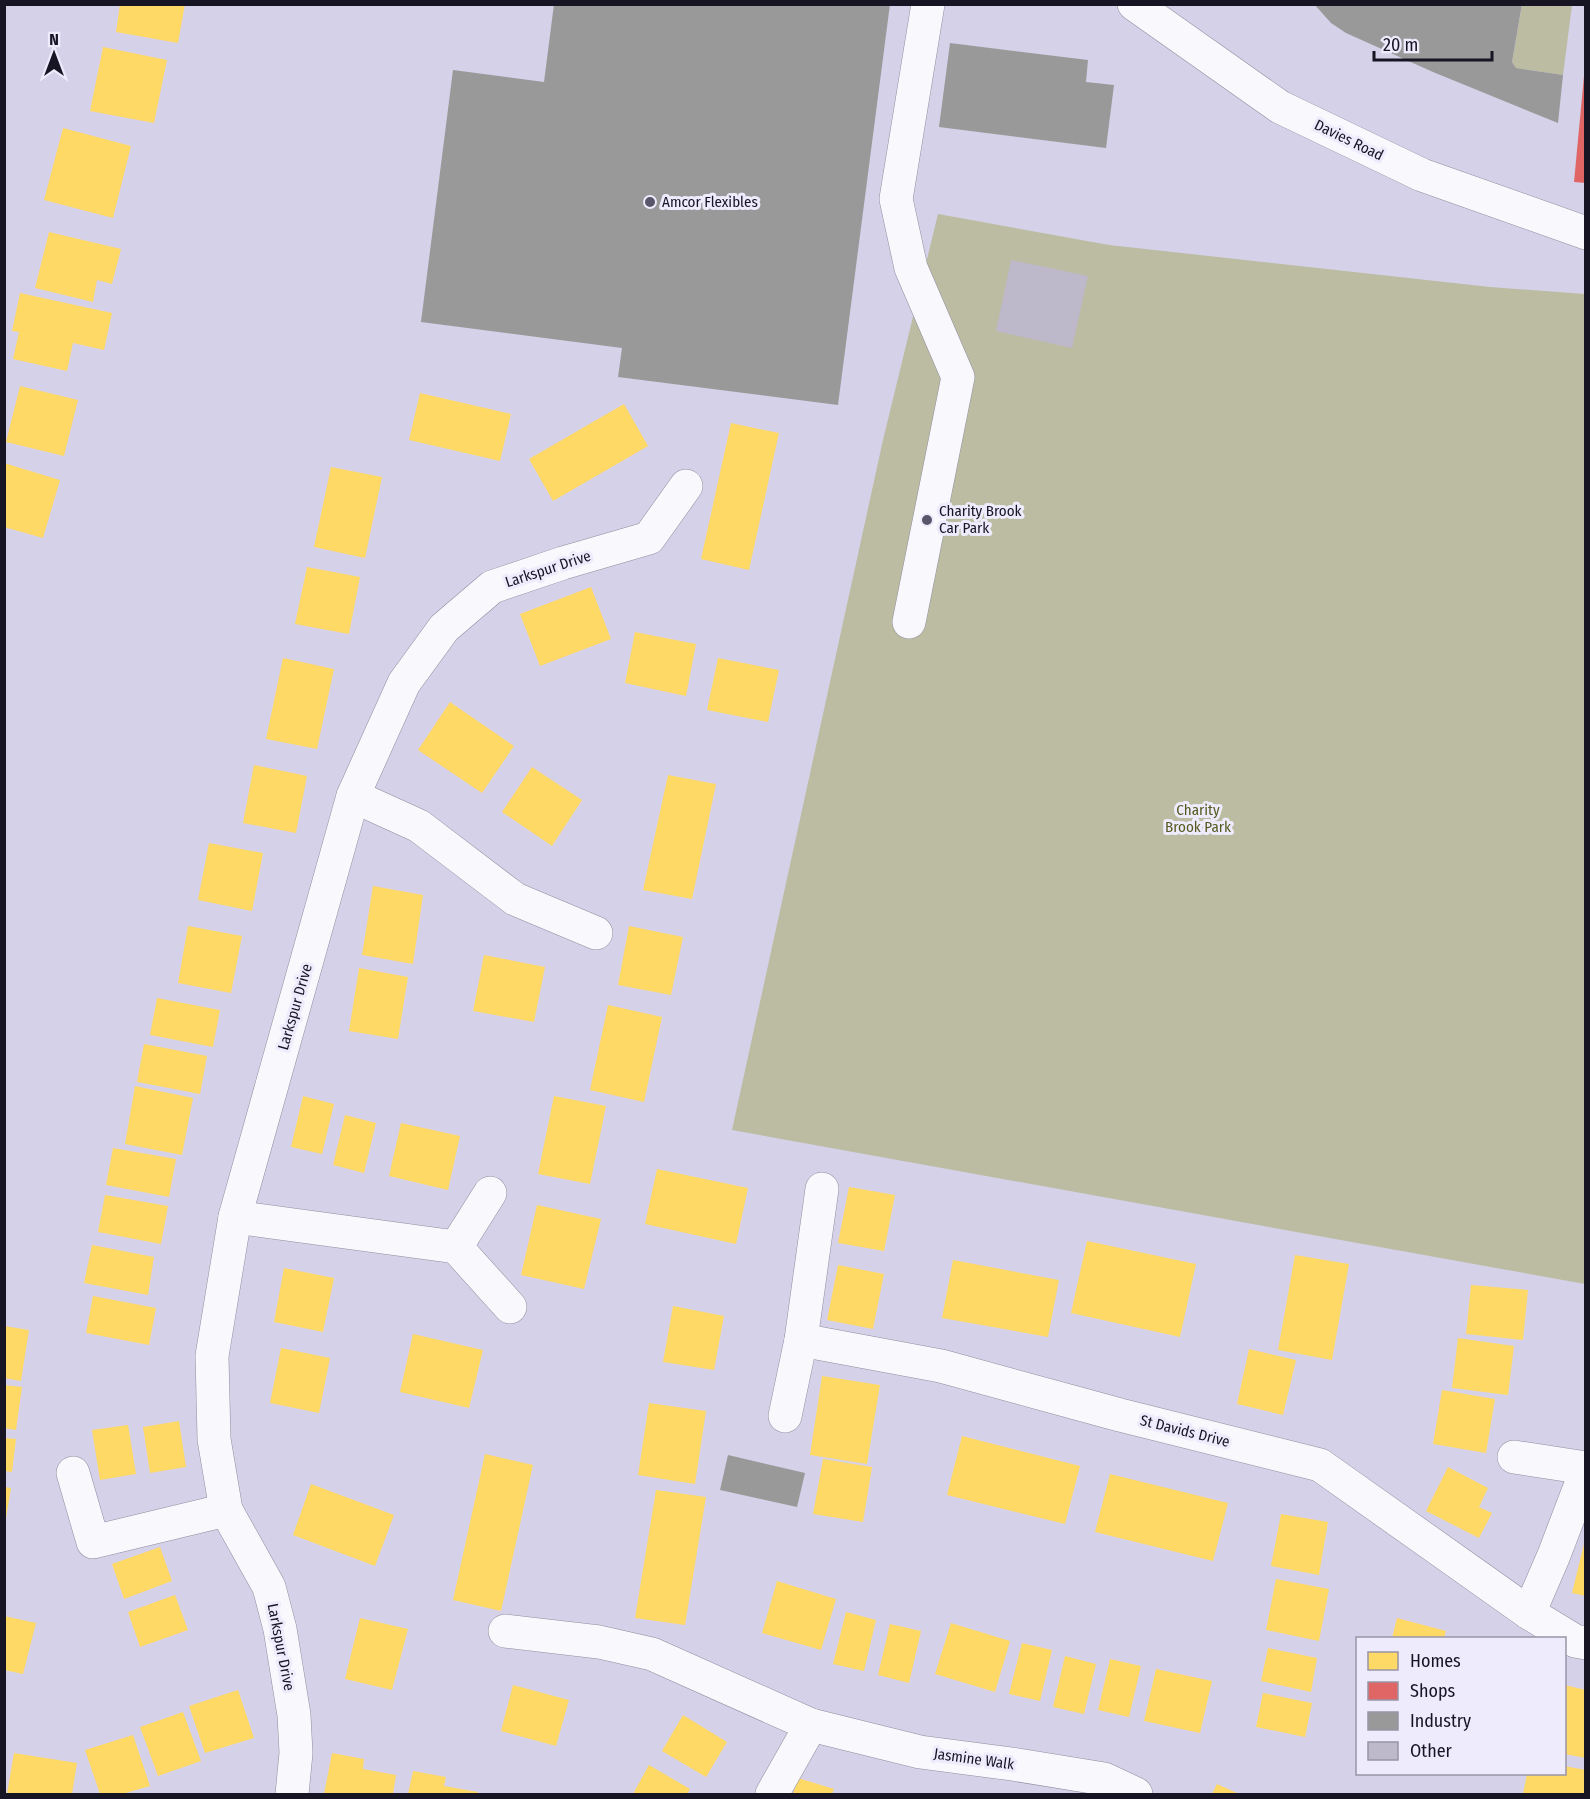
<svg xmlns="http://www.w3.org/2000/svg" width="1590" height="1799" viewBox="0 0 1590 1799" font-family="'Fira Sans Condensed',sans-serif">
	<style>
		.green { fill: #bbbca1 }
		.homes { fill: #ffd966 }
		.shops { fill: #e06666 }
		.industry { fill: #999 }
		.building { fill: #bdb8ca }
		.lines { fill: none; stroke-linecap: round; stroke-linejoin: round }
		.minor-casing { stroke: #908d9f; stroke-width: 34 }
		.tertiary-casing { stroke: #908d9f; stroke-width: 34 }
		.minor { stroke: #f9f8fc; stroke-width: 33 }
		.tertiary { stroke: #f9f8fc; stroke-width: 33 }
		.poi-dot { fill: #595669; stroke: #eeebfd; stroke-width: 2 }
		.labels { text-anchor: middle; stroke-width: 6; stroke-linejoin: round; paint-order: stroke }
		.street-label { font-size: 15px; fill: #171424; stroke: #eeebfd }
		.poi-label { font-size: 15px; fill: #171424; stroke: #eeebfd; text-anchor: start }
		.park-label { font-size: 15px; fill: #575a1f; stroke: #eeebfd }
	</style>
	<rect width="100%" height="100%" fill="#d4d1e8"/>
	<g class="green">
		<path d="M 1522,5 L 1572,5 L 1563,75 L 1516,68 L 1512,62 Z"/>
		<path d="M 938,214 L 1109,245 L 1490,287 L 1585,294 L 1585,1284 L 732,1130 L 883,440 Z"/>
	</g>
	<g class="homes">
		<path d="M 120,4 L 185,4 L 178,43 L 116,32 Z"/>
		<path d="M 103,47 L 167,60 L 154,123 L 90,111 Z"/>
		<path d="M 63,128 L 131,146 L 113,218 L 44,200 Z"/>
		<path d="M 49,232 L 121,249 L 112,284 L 97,280 L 93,302 L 35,288 Z"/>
		<path d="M 20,293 L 112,313 L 104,350 L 73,343 L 67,371 L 13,359 L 19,332 L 12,331 Z"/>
		<path d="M 20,386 L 78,400 L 64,456 L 6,442 Z"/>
		<path d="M 420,393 L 511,414 L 500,461 L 409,440 Z"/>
		<path d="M 624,404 L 648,446 L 553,501 L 529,459 Z"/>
		<path d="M 731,423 L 779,433 L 749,570 L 701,559 Z"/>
		<path d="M 4,463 L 60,480 L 43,538 L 4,527 Z"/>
		<path d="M 331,467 L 382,477 L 365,558 L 314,547 Z"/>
		<path d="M 307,567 L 360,577 L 349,634 L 295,624 Z"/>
		<path d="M 591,587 L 611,639 L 540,666 L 520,614 Z"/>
		<path d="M 635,632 L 696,644 L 686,696 L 625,683 Z"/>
		<path d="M 283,658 L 334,669 L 317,749 L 266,739 Z"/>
		<path d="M 718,658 L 779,670 L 768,722 L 707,710 Z"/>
		<path d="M 450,702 L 514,746 L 482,793 L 418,750 Z"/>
		<path d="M 254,765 L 307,776 L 296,833 L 243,823 Z"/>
		<path d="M 532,767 L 582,800 L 552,846 L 502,812 Z"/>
		<path d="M 668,775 L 716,784 L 692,899 L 643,890 Z"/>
		<path d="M 209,843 L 263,853 L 252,911 L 198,900 Z"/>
		<path d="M 373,886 L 423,895 L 413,964 L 362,955 Z"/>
		<path d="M 188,926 L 242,936 L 231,993 L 178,983 Z"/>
		<path d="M 629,926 L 683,937 L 671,995 L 618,985 Z"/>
		<path d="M 484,955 L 545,967 L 534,1022 L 473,1011 Z"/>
		<path d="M 359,968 L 408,977 L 398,1039 L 349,1031 Z"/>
		<path d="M 157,998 L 220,1010 L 213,1047 L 150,1035 Z"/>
		<path d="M 608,1005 L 662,1017 L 644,1102 L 590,1090 Z"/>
		<path d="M 144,1044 L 207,1056 L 200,1094 L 137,1082 Z"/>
		<path d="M 135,1086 L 193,1098 L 182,1155 L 125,1144 Z"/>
		<path d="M 303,1096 L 334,1104 L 322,1154 L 291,1147 Z"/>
		<path d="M 554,1096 L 606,1106 L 590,1184 L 538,1174 Z"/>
		<path d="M 345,1115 L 376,1123 L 364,1173 L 333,1165 Z"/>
		<path d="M 401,1123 L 460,1136 L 448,1190 L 389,1176 Z"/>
		<path d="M 113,1148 L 176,1159 L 169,1197 L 106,1185 Z"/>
		<path d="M 657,1169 L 748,1188 L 736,1244 L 645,1224 Z"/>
		<path d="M 849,1187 L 895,1195 L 884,1251 L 838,1243 Z"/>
		<path d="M 105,1195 L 168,1206 L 161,1244 L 98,1232 Z"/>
		<path d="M 537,1205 L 601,1219 L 584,1289 L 521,1275 Z"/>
		<path d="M 1087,1241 L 1196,1264 L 1180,1337 L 1071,1313 Z"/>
		<path d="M 92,1245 L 154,1257 L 148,1295 L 84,1283 Z"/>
		<path d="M 1295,1255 L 1349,1264 L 1332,1360 L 1278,1350 Z"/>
		<path d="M 953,1260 L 1059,1280 L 1048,1337 L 942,1318 Z"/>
		<path d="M 838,1265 L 884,1274 L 873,1329 L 827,1320 Z"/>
		<path d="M 284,1268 L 334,1278 L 323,1332 L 274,1322 Z"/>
		<path d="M 1471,1285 L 1528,1290 L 1523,1340 L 1466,1334 Z"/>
		<path d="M 93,1296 L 156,1308 L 149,1345 L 86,1333 Z"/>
		<path d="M 673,1306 L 724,1316 L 714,1370 L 663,1362 Z"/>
		<path d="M 4,1326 L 29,1330 L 21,1381 L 4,1378 Z"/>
		<path d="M 413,1334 L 483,1350 L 469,1408 L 400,1392 Z"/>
		<path d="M 1458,1338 L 1514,1346 L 1508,1395 L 1452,1388 Z"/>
		<path d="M 281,1348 L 330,1358 L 319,1413 L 270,1403 Z"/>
		<path d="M 1249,1349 L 1296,1360 L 1283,1415 L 1237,1404 Z"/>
		<path d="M 822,1376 L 880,1385 L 867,1464 L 810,1455 Z"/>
		<path d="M 4,1385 L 22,1387 L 16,1430 L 4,1428 Z"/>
		<path d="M 1442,1390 L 1495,1399 L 1486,1453 L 1433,1444 Z"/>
		<path d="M 649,1403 L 706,1411 L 695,1484 L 638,1475 Z"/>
		<path d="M 179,1421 L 186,1467 L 150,1473 L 143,1427 Z"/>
		<path d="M 128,1425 L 136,1474 L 100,1480 L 92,1430 Z"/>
		<path d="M 962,1436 L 1080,1466 L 1065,1524 L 947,1495 Z"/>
		<path d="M 4,1438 L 16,1439 L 12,1472 L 4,1471 Z"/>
		<path d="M 485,1454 L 533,1465 L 501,1611 L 453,1600 Z"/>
		<path d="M 823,1459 L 872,1467 L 863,1522 L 813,1514 Z"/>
		<path d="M 1448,1467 L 1488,1488 L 1479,1507 L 1492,1513 L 1479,1538 L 1426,1511 Z"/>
		<path d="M 1110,1474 L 1228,1503 L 1213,1561 L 1095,1532 Z"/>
		<path d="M 311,1484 L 394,1515 L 375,1566 L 293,1535 Z"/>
		<path d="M 4,1487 L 11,1488 L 6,1518 L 4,1518 Z"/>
		<path d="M 656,1490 L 706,1497 L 685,1625 L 635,1618 Z"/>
		<path d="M 1281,1514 L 1328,1522 L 1319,1575 L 1271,1566 Z"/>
		<path d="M 1585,1540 L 1586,1541 L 1586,1596 L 1572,1593 Z"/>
		<path d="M 160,1547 L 172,1581 L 124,1599 L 112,1564 Z"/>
		<path d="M 1276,1579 L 1329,1589 L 1319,1641 L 1266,1630 Z"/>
		<path d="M 777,1581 L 836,1599 L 821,1650 L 762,1633 Z"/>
		<path d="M 175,1595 L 188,1630 L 140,1647 L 128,1612 Z"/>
		<path d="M 846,1612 L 876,1620 L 864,1671 L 833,1664 Z"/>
		<path d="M 4,1616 L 36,1623 L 23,1674 L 4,1670 Z"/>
		<path d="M 360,1618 L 408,1629 L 392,1690 L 345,1679 Z"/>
		<path d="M 1397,1618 L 1446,1631 L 1444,1638 L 1392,1638 Z"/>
		<path d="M 951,1623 L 1010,1641 L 995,1692 L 935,1674 Z"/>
		<path d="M 890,1624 L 921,1631 L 909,1683 L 878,1675 Z"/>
		<path d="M 1022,1643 L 1052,1650 L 1040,1701 L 1009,1694 Z"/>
		<path d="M 1268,1648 L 1317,1658 L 1311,1692 L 1261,1681 Z"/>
		<path d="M 1065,1656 L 1096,1664 L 1084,1714 L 1053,1707 Z"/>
		<path d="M 1110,1659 L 1141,1666 L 1129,1717 L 1098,1710 Z"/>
		<path d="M 1156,1669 L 1212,1681 L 1200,1733 L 1144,1721 Z"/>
		<path d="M 513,1685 L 569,1700 L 556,1746 L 501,1731 Z"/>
		<path d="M 1564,1685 L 1586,1690 L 1586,1758 L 1564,1754 Z"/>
		<path d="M 238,1690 L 254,1738 L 205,1753 L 189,1706 Z"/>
		<path d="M 1263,1693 L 1312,1703 L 1305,1737 L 1256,1727 Z"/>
		<path d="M 183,1712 L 201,1761 L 158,1776 L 140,1727 Z"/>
		<path d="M 683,1715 L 727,1742 L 706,1777 L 662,1751 Z"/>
		<path d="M 133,1735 L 150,1786 L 122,1794 L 100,1794 L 85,1750 Z"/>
		<path d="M 14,1753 L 77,1763 L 72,1794 L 7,1794 Z"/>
		<path d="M 332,1753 L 364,1759 L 363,1769 L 396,1775 L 393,1794 L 324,1794 Z"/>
		<path d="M 649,1765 L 690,1789 L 687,1794 L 633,1794 Z"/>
		<path d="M 1564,1766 L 1586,1770 L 1586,1794 L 1523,1794 L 1527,1774 L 1564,1774 Z"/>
		<path d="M 413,1771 L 446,1777 L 444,1786 L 478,1792 L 477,1794 L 408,1794 Z"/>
		<path d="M 798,1778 L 834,1789 L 832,1794 L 793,1794 Z"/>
		<path d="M 1217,1784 L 1239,1794 L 1212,1794 Z"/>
	</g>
	<path class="shops" d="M 1584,76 L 1586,76 L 1586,183 L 1574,182 Z"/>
	<g class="industry">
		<path d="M 554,4 L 890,4 L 838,405 L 618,377 L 622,348 L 421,322 L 453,70 L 544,82 Z"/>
		<path d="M 1314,4 L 1522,4 L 1512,62 L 1516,68 L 1563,75 L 1558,123 L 1433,72 L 1346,33 L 1331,23 Z"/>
		<path d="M 950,43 L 1088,60 L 1086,82 L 1114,85 L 1106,148 L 939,127 Z"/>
		<path d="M 728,1455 L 805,1473 L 797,1507 L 720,1490 Z"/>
	</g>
	<path class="building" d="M 1011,260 L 1088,276 L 1072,348 L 996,331 Z"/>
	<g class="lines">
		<defs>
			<g id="minor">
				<path d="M 909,622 L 958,377 L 911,268 L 896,199 L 928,4"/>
				<path d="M 353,796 L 419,826 L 515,899 L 596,933"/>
				<path d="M 235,1217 L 456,1247 L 490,1193"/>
				<path d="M 456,1247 L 510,1307"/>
				<path d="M 801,1340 L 941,1366 L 1120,1415 L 1320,1465 L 1529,1613 L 1575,1641 L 1586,1643"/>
				<path d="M 785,1416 L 801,1340 L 822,1189"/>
				<path d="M 1514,1457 L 1586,1468"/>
				<path d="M 73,1473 L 93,1542 L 226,1510"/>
				<path d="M 1529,1613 L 1554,1555 L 1586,1471"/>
				<path d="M 505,1631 L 599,1642 L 652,1654 L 811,1725 L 920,1752 L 1012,1764 L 1104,1779 L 1136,1794"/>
				<path d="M 292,1794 L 296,1753 L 294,1715 L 280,1629 L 269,1587 L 226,1510 L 214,1439 L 212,1356 L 235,1217 L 353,796 L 404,683 L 444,628 L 492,587 L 563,563 L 649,538 L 686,486"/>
				<path d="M 772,1794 L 811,1725"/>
			</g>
			<path id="tertiary" d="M 1134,4 L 1280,107 L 1422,175 L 1586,233"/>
		</defs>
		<use href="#minor" class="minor-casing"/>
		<use href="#tertiary" class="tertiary-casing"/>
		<use href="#minor" class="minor"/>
		<use href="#tertiary" class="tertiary"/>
	</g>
	<g class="poi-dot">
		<circle cx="650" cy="202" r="6"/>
		<circle cx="927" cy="520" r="6"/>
	</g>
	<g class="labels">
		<g class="street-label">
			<text transform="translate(1349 140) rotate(26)" y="5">Davies Road</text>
			<text transform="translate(548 569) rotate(-18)" y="5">Larkspur Drive</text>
			<text transform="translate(295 1007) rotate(-74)" y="5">Larkspur Drive</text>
			<text transform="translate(1185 1431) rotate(14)" y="5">St Davids Drive</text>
			<text transform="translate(281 1647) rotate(79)" y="5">Larkspur Drive</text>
			<text transform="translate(974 1759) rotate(8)" y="5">Jasmine Walk</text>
		</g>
		<g class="poi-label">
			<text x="662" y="207">Amcor Flexibles</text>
			<text x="939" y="516">Charity Brook<tspan x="939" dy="17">Car Park</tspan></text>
		</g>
		<g class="park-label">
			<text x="1198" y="815">Charity<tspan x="1198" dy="17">Brook Park</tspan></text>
		</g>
	</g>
	<rect width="1590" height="1799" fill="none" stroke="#171424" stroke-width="12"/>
	<rect x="1356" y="1637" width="210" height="138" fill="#eeebfd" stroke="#9895a6" stroke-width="1.5"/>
	<rect x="1368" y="1652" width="30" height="18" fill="#ffd966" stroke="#9895a6" stroke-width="1.5"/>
	<text x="1410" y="1667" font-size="18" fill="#171424">Homes</text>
	<rect x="1368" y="1682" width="30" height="18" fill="#e06666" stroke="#9895a6" stroke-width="1.5"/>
	<text x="1410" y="1697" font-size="18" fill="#171424">Shops</text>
	<rect x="1368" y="1712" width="30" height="18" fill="#999999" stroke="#9895a6" stroke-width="1.5"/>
	<text x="1410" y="1727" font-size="18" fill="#171424">Industry</text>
	<rect x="1368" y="1742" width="30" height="18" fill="#bdb8ca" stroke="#9895a6" stroke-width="1.5"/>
	<text x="1410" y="1757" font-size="18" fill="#171424">Other</text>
	<g transform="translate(54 54)" stroke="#eeebfd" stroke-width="4.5" paint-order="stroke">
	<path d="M0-4.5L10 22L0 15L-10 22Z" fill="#171424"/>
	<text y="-9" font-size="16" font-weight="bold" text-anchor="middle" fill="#171424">N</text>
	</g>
	<path d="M1374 51v9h118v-9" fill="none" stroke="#171424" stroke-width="3"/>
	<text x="1383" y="51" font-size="18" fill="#171424" stroke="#eeebfd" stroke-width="4.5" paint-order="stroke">20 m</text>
</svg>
